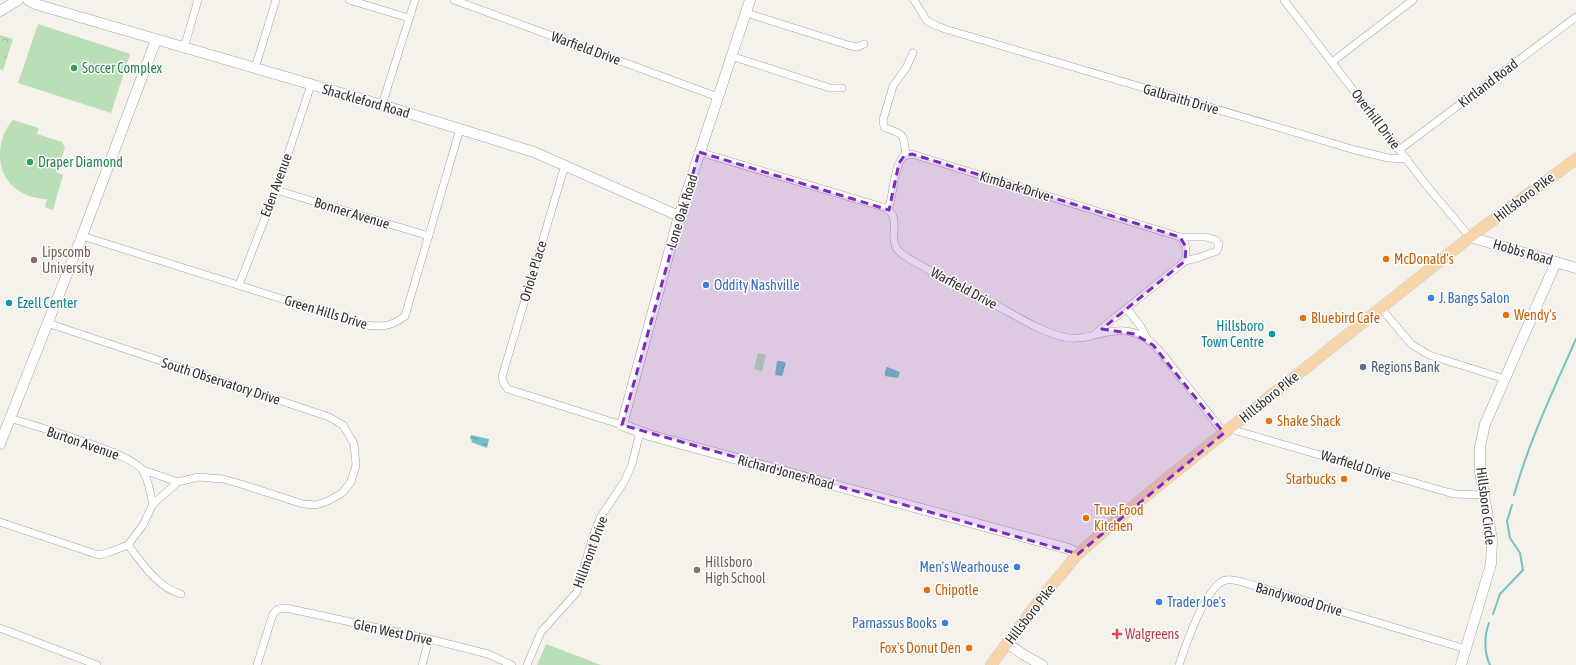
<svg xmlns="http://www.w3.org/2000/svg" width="1576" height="665" viewBox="0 0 1576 665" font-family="'Asap Condensed',sans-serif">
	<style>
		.park { fill: url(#park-crowns) }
		.pitch { fill: #badeb5 }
		.water { fill: url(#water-ripples) }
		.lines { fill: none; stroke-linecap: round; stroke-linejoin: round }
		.stream { stroke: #74c2c5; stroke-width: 2 }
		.street-casing { stroke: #a6a39d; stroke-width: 8 }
		.secondary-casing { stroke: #a6a39d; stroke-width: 11 }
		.primary-casing { stroke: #cecdcd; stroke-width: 12 }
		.street { stroke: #fff; stroke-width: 7 }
		.secondary { stroke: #fff; stroke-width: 10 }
		.primary { stroke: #f8d4ab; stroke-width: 11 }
		.marked { fill: #7b2cbf; fill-opacity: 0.2; stroke: #7b2cbf; stroke-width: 3; stroke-dasharray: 8 5; stroke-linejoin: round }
		.leisure-dot { fill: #2e9e5b; stroke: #fff; stroke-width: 1.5 }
		.food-dot { fill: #e8710a; stroke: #fff; stroke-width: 1.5 }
		.education-dot { fill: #8d6e63; stroke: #fff; stroke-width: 1.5 }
		.shop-dot { fill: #3f7fe0; stroke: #fff; stroke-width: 1.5 }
		.culture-dot { fill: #0f9aa8; stroke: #fff; stroke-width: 1.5 }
		.service-dot { fill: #5c6f8a; stroke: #fff; stroke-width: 1.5 }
		.health-dot { fill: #e0444e; stroke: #fff; stroke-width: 1.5 }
		.labels { text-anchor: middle; stroke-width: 3; stroke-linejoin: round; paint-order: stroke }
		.street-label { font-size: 14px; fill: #312f2d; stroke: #fff }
		.leisure-label { font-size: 14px; fill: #27864d; stroke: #fff; text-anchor: start }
		.education-label { font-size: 14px; fill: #785e54; stroke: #fff; text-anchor: start }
		.food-label { font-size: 14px; fill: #c56008; stroke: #fff; text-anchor: start }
		.shop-label { font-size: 14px; fill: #366cbe; stroke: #fff; text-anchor: start }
		.culture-label { font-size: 14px; fill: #0d838f; stroke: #fff; text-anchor: start }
		.service-label { font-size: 14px; fill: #4e5e75; stroke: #fff; text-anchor: start }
		.health-label { font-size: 14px; fill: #be3a42; stroke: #fff; text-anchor: start }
	</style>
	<defs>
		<pattern id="park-crowns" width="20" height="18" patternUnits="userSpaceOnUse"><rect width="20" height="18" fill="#badeb5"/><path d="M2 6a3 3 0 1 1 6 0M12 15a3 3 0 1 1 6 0" fill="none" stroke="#a0bf9c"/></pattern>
		<pattern id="water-ripples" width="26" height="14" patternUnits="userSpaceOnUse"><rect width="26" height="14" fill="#74c2c5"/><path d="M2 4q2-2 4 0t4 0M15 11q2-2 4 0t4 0" fill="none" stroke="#609ea0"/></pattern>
	</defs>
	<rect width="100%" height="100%" fill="#f5f1eb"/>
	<path class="park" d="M 0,35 L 13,39 L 3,70 L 0,69 Z"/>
	<g class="pitch">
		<path d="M 38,24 L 130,54 L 111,113 L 18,83 Z"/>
		<path d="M 0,40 L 9,43 L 2,63 L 0,63 Z"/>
		<path d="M 13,120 L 39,128 L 37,134 L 62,142 L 65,148 L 56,172 L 63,175 L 53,210 L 45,207 L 47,199 C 21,198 0,183 0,155 C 0,141 4,130 13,120 Z"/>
		<path d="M 758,353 L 766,355 L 762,371 L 754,369 Z"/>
		<path d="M 546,644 L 601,665 L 537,665 Z"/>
	</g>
	<g class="water">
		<path d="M 777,361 L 782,361 L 786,363 L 782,376 L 775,375 Z"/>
		<path d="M 887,367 L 900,372 L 898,378 L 885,376 L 885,371 Z"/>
		<path d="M 471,435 L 489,439 L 487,448 L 471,442 L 472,440 L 470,439 Z"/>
	</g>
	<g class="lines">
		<g class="stream">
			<path d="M 1514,495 C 1529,441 1553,391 1576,339"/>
			<path d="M 1493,614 L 1500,594 L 1523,570 L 1520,553 L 1510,538 L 1507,521 L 1512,505"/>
			<path d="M 1489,623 C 1484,636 1484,653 1490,665"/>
		</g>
		<defs>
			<g id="street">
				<path d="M 349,0 L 409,18"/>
				<path d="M 454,0 L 718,97"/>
				<path d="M 914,0 L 927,21 L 937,26 L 948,30 L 1355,150 L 1388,158 L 1407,159"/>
				<path d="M 1284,0 L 1427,186 L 1470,237"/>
				<path d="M 746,13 L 851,46 L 857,47 L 864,44"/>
				<path d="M 184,48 L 198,0"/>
				<path d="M 731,56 L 830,88 L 842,88"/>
				<path d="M 1332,62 L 1413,0"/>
				<path d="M 255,68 L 276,0"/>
				<path d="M 382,105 L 415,0"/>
				<path d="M 1399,150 L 1576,17"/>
				<path d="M 699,152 L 886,208 C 904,220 884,240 902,254 C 929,272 961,286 990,302 C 1012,313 1040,332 1064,337 C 1091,344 1116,318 1147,339 C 1159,348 1168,361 1177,373 C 1193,393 1208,413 1224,433"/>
				<path d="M 906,155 C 903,135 906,135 886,128 L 884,127 L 883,120 L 893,86 L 906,68 L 913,53"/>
				<path d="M 565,165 L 502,377 L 504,384 L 508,389 L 622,425"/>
				<path d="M 276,190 L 429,236"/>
				<path d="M 888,210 C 894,194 893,167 904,156 L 912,154 L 1180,237 L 1206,237 L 1216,240 L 1219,245 L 1217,251 L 1197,258 L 1185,261 L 1096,333"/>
				<path d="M 82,236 L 365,325 C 384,327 390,327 405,316 L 460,129"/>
				<path d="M 1180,237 C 1187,243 1187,252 1185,261"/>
				<path d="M 239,285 L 276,190 L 311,85"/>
				<path d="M 1381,308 L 1411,344 L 1429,355 L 1505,379"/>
				<path d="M 1127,309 L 1141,327 L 1147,339"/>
				<path d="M 10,418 C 34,426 133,453 143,471 C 149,480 150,494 153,504"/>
				<path d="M 1230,429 L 1447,492 L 1455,494 L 1484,495"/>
				<path d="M 143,470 L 178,482"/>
				<path d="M 0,522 L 99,555 L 110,552 L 128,545 L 143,525 L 153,504 L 178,482 L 198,477 L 223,479 L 244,485 L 303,504 L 316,505 L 328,501 L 342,493 L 351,482 L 356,465 L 354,444 L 343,425 L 329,417 L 47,323"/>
				<path d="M 128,545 C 143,564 157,587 181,594"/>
				<path d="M 0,628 L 97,665"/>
				<path d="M 257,665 L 273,614 L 278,609 L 286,608 L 429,639 L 488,654 L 512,665"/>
				<path d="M 422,665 L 429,639"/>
				<path d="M 527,665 L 541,632 L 577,592 L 593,536 L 600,518 L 624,482 L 632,464 L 640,432"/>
				<path d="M 1179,665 C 1185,647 1206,584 1226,580 C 1235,578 1247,584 1256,586 L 1466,649"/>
			</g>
			<g id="secondary">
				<path d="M 28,0 L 35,4 L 382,105 L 534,152 L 679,216"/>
				<path d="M 750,0 L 679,216 L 622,425 L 649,435 L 1069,549 L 1078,554"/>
				<path d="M 0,11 L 18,0"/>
				<path d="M 1470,237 L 1576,268"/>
				<path d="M 0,444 L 82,236 L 156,40"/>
				<path d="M 1007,643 L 1024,655 L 1042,665"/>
				<path d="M 1461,665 L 1491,564 L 1492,540 L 1480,472 L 1480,447 L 1485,424 L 1556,262"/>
			</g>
			<path id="primary" d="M 991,665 L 1041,598 L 1078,554 L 1113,523 L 1170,476 L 1470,237 L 1576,159"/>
		</defs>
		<use href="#street" class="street-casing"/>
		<use href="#secondary" class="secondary-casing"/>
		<use href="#primary" class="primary-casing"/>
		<use href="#street" class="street"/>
		<use href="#secondary" class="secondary"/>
		<use href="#primary" class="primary"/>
	</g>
	<path class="marked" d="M 699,152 L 889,210 L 899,163 L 904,156 L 912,154 L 1180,237 L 1186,247 L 1185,261 L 1102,329 L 1134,334 L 1153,345 L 1224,433 L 1078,554 L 622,425 Z"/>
	<g class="leisure-dot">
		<circle cx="74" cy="68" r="4"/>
		<circle cx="30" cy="162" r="4"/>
	</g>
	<g class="food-dot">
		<circle cx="1386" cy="259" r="4"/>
		<circle cx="1506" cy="315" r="4"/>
		<circle cx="1303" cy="318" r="4"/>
		<circle cx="1269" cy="421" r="4"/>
		<circle cx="1344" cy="479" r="4"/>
		<circle cx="1086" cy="518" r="4"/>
		<circle cx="927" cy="590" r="4"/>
		<circle cx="969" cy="648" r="4"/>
	</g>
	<g class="education-dot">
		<circle cx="34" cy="260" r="4"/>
		<circle cx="697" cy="570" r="4"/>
	</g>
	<g class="shop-dot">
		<circle cx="706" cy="285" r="4"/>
		<circle cx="1431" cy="298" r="4"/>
		<circle cx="1017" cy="567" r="4"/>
		<circle cx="1159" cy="602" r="4"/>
		<circle cx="945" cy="623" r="4"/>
	</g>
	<g class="culture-dot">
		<circle cx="9" cy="303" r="4"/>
		<circle cx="1272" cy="334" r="4"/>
	</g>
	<circle class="service-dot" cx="1363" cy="367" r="4"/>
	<path class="health-dot" d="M1115 628h4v4h4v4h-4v4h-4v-4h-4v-4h4z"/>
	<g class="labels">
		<g class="street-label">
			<text transform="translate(586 48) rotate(20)" y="5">Warfield Drive</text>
			<text transform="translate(1488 83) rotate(-37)" y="5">Kirtland Road</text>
			<text transform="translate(1181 99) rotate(16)" y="5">Galbraith Drive</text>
			<text transform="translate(366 101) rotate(16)" y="5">Shackleford Road</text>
			<text transform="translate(1376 119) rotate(53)" y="5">Overhill Drive</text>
			<text transform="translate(276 185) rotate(-70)" y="5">Eden Avenue</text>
			<text transform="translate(1015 186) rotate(17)" y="5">Kimbark Drive</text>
			<text transform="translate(1524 197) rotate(-37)" y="5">Hillsboro Pike</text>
			<text transform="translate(682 211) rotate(-73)" y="5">Lone Oak Road</text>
			<text transform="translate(352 213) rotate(17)" y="5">Bonner Avenue</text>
			<text transform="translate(1523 252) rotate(16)" y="5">Hobbs Road</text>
			<text transform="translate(533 271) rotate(-73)" y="5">Oriole Place</text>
			<text transform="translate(964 288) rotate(28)" y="5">Warfield Drive</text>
			<text transform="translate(326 312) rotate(17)" y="5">Green Hills Drive</text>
			<text transform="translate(221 381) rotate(18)" y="5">South Observatory Drive</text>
			<text transform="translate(1269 397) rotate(-39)" y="5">Hillsboro Pike</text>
			<text transform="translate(83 443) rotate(19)" y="5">Burton Avenue</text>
			<text transform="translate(1356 465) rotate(17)" y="5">Warfield Drive</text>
			<text transform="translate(786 472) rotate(15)" y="5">Richard Jones Road</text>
			<text transform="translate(1486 506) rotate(83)" y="5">Hillsboro Circle</text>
			<text transform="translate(590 552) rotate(-70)" y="5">Hillmont Drive</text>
			<text transform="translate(1299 599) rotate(16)" y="5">Bandywood Drive</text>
			<text transform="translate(1030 614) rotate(-52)" y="5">Hillsboro Pike</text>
			<text transform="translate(393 632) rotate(12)" y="5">Glen West Drive</text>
		</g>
		<g class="leisure-label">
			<text x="82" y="73">Soccer Complex</text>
			<text x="38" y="167">Draper Diamond</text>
		</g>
		<g class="education-label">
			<text x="42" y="257">Lipscomb<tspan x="42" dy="16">University</tspan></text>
			<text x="705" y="567">Hillsboro<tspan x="705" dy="16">High School</tspan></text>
		</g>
		<g class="food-label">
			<text x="1394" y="264">McDonald's</text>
			<text x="1514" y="320">Wendy's</text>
			<text x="1311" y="323">Bluebird Cafe</text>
			<text x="1277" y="426">Shake Shack</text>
			<text x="1336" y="484" text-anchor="end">Starbucks</text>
			<text x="1094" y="515">True Food<tspan x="1094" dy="16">Kitchen</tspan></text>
			<text x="935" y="595">Chipotle</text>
			<text x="961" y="653" text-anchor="end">Fox's Donut Den</text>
		</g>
		<g class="shop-label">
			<text x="714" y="290">Oddity Nashville</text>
			<text x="1439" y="303">J. Bangs Salon</text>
			<text x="1009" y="572" text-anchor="end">Men's Wearhouse</text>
			<text x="1167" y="607">Trader Joe's</text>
			<text x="937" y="628" text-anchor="end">Parnassus Books</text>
		</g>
		<g class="culture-label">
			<text x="17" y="308">Ezell Center</text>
			<text x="1264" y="331" text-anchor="end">Hillsboro<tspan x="1264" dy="16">Town Centre</tspan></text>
		</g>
		<g class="service-label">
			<text x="1371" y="372">Regions Bank</text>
		</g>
		<g class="health-label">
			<text x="1125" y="639">Walgreens</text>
		</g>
	</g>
</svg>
